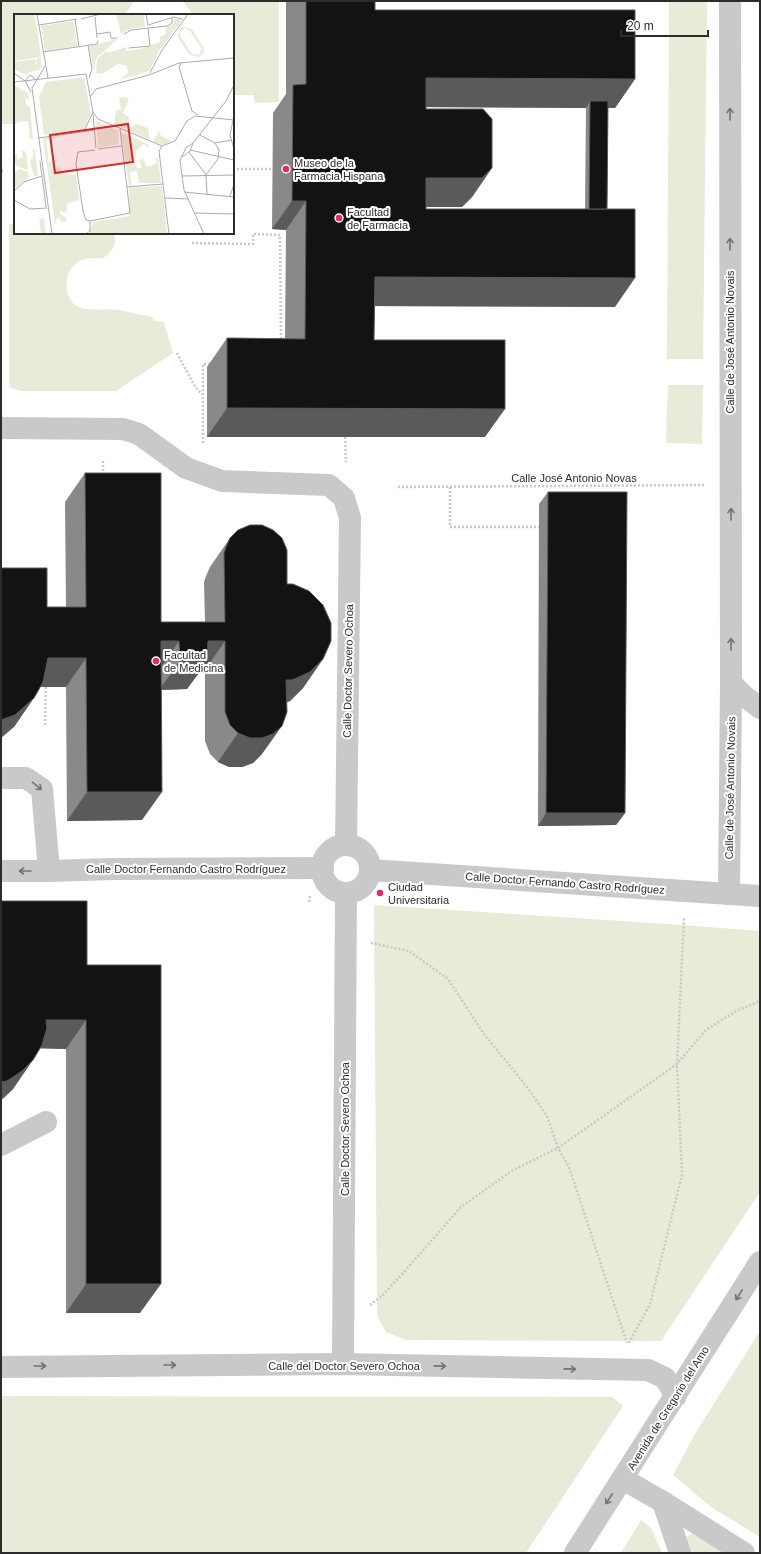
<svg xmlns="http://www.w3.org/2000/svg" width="761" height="1554" viewBox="0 0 761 1554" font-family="Helvetica,sans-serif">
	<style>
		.green { fill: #e8ebd8 }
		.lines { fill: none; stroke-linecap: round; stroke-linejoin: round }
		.path { stroke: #c9c9c9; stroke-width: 2.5; stroke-dasharray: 2 2; stroke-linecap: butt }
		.minor { stroke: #c9c9c9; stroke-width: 22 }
		.wall { fill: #898989; fill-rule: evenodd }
		.shaded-wall { fill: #5a5a5a }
		.building { fill: #131313; stroke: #5a5a5a }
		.oneway { stroke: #737373 }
		.poi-dot { fill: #ef236a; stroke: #fff; stroke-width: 1.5 }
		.labels { text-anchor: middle; stroke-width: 4; stroke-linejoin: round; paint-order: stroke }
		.poi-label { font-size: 11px; fill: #2c2c2c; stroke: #fff; text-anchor: start }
		.street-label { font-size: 11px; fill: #2c2c2c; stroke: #fff }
		.inset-road { fill: none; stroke: #ababab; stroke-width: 1 }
		.view { fill: #d62828; fill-opacity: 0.15; stroke: #d62828; stroke-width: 2 }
		.inset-edge { fill: none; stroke: #2c2c2c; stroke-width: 2 }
	</style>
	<rect width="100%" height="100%" fill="#fff"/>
	<g class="green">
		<path d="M 1,1 L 134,1 L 125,15 L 15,15 L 15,124 L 1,124 Z"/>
		<path d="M 183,1 L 279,1 L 279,102 L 254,103 L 254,95 L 233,95 L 233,15 L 193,15 Z"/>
		<path d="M 669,1 L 707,1 L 703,359 L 667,359 Z"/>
		<path d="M 9,224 L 15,224 L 15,233 L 113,233 C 119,242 112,253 103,258 C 99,259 95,258 91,258 C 74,259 64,274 67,290 C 67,294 71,301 74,304 C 85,313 106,308 119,310 C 130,312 141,315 152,317 L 154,321 L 164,322 L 173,353 L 116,391 L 21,391 L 11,388 L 9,384 Z"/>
		<path d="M 668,385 L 703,385 L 702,444 L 666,443 Z"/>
		<path d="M 374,905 L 669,924 L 760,931 L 760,1192 L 661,1341 L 406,1340 L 386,1332 L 377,1316 Z"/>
		<path d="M 760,1331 L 760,1537 L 711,1507 L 673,1475 L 696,1432 Z"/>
		<path d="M 1,1396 L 612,1397 L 623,1406 L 526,1553 L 1,1553 Z"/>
		<path d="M 641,1520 L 651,1528 L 662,1553 L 621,1553 Z"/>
		<path d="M 698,1530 L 732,1553 L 692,1553 L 686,1537 Z"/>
	</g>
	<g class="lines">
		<g class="path">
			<path d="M 233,169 L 273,169"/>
			<path d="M 1,171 L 3,171"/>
			<path d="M 192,243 L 253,244 L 253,234 L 280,235 L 281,341"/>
			<path d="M 177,353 L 194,385 L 202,395"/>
			<path d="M 345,437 L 346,462"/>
			<path d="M 203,443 L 203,364 L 212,364"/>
			<path d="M 103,475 L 103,460"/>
			<path d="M 398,487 L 706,485"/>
			<path d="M 450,487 L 450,527 L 539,527"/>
			<path d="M 45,725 L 46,686"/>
			<path d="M 309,902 L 310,895"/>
			<path d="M 371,943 L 409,951 L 448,979 L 484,1034 L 527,1087 L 547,1116 L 558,1148 L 569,1167 L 627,1343"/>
			<path d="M 370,1305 L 382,1296 L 404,1272 L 461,1207 L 513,1170 L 558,1148 L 677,1064 L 706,1030 L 736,1011 L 760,1001"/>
			<path d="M 629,1343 L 650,1304 L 682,1175 L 677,1064 L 684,918"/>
		</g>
		<g class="minor">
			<path d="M 1,428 L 123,429 L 139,434 L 186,468 L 222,481 L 329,485 L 344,498 L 350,518 L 346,845"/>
			<path d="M 731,683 L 744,696 L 760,708"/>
			<path d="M 1,778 L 26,778 L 42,789 L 49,871"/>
			<circle cx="346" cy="869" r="24"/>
			<path d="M 370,870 L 760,896"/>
			<path d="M 1,871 L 49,871 L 113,869 L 323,868"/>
			<path d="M 729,894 L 731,683 L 730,1"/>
			<path d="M 1,1145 L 46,1122"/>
			<path d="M 343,1364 L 346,893"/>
			<path d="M 1,1367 L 343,1364 L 648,1370 L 665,1378 L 676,1396"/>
			<path d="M 623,1479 L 663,1502 L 744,1553"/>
			<path d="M 663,1502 L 680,1553"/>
			<path d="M 575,1553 L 760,1262"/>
		</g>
	</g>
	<g class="wall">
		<path d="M 286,1 L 375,1 L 375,10 L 635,79 L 615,108 L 608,108 L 607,209 L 615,307 L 374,306 L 374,340 L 485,437 L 207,437 L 207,367 L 227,338 L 285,339 L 286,230 L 272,229 L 273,113 L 286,94 ZM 426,107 L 586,108 L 585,209 L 426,209 L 426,207 L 462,207 L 472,197 L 492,168 L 426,109 Z"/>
		<path d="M 85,473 L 161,622 L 205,622 L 204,582 L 206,576 L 210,567 L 230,538 L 287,584 L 323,659 L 303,688 L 290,701 L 287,702 L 262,754 L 253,763 L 242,767 L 229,767 L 218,762 L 210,754 L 205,741 L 205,670 L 201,670 L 187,689 L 161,690 L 142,820 L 67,821 L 66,687 L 41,686 L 14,727 L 47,607 L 66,607 L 65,502 Z"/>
		<path d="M 548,492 L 625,813 L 616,825 L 538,826 L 539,504 Z"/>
		<path d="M 87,965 L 140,1313 L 66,1313 L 66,1049 L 40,1048 L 13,1089 L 2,1100 Z"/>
	</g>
	<g class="shaded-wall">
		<path d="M 426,78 L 635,79 L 615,108 L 590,108 L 590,101 L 586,108 L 406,107 Z"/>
		<path d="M 492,168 L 472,197 L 462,207 L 406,207 L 426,178 Z"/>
		<path d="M 292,201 L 306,201 L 286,230 L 272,229 Z"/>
		<path d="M 375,277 L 635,278 L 615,307 L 355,306 Z"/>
		<path d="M 227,408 L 505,409 L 485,437 L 207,437 Z"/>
		<path d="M 161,641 L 179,641 L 159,670 Z"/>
		<path d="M 208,641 L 225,641 L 205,670 L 201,670 L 187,689 L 159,690 L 180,661 Z"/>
		<path d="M 48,658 L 86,658 L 66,687 L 28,687 Z"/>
		<path d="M 323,659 L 303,688 L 290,701 L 272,709 L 286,680 Z"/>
		<path d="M 34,698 L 14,727 L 1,738 L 1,720 Z"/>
		<path d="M 282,726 L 262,754 L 253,763 L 242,767 L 229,767 L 218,762 L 238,733 Z"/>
		<path d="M 87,792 L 162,792 L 142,820 L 67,821 Z"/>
		<path d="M 546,813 L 625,813 L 616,825 L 538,826 Z"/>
		<path d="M 46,1020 L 86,1020 L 66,1049 L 26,1048 Z"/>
		<path d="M 33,1060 L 13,1089 L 1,1100 L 1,1082 Z"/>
		<path d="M 86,1284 L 161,1284 L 140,1313 L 66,1313 Z"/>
	</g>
	<g class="building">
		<path d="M 306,1 L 375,1 L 375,10 L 635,10 L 635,79 L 426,78 L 426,109 L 483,109 L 492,119 L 492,168 L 482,178 L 426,178 L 426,209 L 635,209 L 635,278 L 375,277 L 374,340 L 505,340 L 505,409 L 227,408 L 227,338 L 305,339 L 306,201 L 292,201 L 293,85 L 306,84 Z"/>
		<path d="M 590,101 L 608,101 L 607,209 L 589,209 Z"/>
		<path d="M 85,473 L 161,473 L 161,622 L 225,622 L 224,553 L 226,547 L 230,538 L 238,530 L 250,525 L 262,525 L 273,530 L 282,538 L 287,550 L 287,584 L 293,584 L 309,591 L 323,605 L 331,623 L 331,641 L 323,659 L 310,672 L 292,680 L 286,680 L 287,712 L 282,726 L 273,734 L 262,738 L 250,738 L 238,733 L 230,725 L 225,712 L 225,641 L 208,641 L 207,660 L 180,661 L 179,641 L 161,641 L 162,792 L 87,792 L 86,658 L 48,658 L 43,682 L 34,698 L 15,715 L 1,720 L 1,568 L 47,568 L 47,607 L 86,607 Z"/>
		<path d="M 548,492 L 627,492 L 625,813 L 546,813 Z"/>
		<path d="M 1,901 L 87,901 L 87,965 L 161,965 L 161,1284 L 86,1284 L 86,1020 L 46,1020 L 47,1028 L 42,1045 L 33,1060 L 22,1071 L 7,1081 L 1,1082 Z"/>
	</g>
	<defs><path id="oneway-shaft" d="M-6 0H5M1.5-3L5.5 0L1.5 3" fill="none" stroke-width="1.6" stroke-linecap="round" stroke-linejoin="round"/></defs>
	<g class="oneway">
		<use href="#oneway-shaft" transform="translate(730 114) rotate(-90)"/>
		<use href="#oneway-shaft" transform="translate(730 244) rotate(-90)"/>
		<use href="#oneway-shaft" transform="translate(731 514) rotate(-90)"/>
		<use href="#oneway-shaft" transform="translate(731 644) rotate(-90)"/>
		<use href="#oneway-shaft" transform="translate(37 786) rotate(39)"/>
		<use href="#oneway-shaft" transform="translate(25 871) rotate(180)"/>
		<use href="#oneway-shaft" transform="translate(739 1295) rotate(122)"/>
		<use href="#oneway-shaft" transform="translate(170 1365)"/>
		<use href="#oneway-shaft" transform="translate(40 1366)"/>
		<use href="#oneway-shaft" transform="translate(440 1366) rotate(1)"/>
		<use href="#oneway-shaft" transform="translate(570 1369) rotate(1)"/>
		<use href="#oneway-shaft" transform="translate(609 1499) rotate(123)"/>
	</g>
	<g class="poi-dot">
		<circle cx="286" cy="169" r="4"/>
		<circle cx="339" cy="218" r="4"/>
		<circle cx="156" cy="661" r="4"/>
		<circle cx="380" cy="893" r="4"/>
	</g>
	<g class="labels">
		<g class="poi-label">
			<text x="294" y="167">Museo de la<tspan x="294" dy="13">Farmacia Hispana</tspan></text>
			<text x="347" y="216">Facultad<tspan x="347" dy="13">de Farmacia</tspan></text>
			<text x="164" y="659">Facultad<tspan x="164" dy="13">de Medicina</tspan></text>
			<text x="388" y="891">Ciudad<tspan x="388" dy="13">Universitaria</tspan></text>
		</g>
		<g class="street-label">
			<text transform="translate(730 342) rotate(-90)" y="4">Calle de José Antonio Novais</text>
			<text x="574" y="482">Calle José Antonio Novas</text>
			<text transform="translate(348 671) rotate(-89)" y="4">Calle Doctor Severo Ochoa</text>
			<text transform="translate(730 788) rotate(-89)" y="4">Calle de José Antonio Novais</text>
			<text x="186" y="873">Calle Doctor Fernando Castro Rodríguez</text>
			<text transform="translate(565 883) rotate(4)" y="4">Calle Doctor Fernando Castro Rodríguez</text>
			<text transform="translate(345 1129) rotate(-90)" y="4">Calle Doctor Severo Ochoa</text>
			<text x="344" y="1370">Calle del Doctor Severo Ochoa</text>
			<text transform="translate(668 1408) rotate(-58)" y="4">Avenida de Gregorio del Amo</text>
		</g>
	</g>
	<g transform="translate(14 14)">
		<rect width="220" height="220" fill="#fff"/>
		<path d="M 0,0 L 21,0 L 27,43 L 0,47 ZM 102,0 L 130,0 L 131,13 L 115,15 L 107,20 ZM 160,5 L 166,5 L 166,9 L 145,37 L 135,57 L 106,66 L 115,58 L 112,52 L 104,50 L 88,60 L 82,59 L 83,45 L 92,37 L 94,39 L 112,33 L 112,37 L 126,35 L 146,28 L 146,23 L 152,20 L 151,14 L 159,10 ZM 60,7 L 63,32 L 31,37 L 27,12 ZM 168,13 L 178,15 L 189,33 L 190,38 L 185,43 L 176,41 L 164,24 L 165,16 ZM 171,14 L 176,17 L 188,35 L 185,41 L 178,40 L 166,22 L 166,17 ZM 105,22 L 104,25 L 82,44 L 80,57 L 75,32 L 96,27 ZM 23,44 L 27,44 L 28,53 L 25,56 L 15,58 L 18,53 L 14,60 L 9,60 L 1,56 L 0,48 L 21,45 L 23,47 L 19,52 L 23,49 ZM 70,63 L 77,99 L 70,115 L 30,121 L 25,83 L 32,68 ZM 0,71 L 14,79 L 15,86 L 11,84 L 13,92 L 16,92 L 19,125 L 16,125 L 14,107 L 4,108 L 0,112 ZM 110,83 L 115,85 L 109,99 L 116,104 L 111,115 L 100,110 L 102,97 L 107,95 L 105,84 ZM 82,107 L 104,116 L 105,130 L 84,134 ZM 123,110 L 134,114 L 136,126 L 113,116 ZM 145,117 L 147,122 L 158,127 L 149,131 L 139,128 ZM 107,118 L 135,131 L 135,134 L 130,130 L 122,137 L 121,148 L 123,154 L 128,154 L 125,146 L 130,145 L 132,152 L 137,152 L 143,149 L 141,144 L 144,145 L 147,169 L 125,169 L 123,157 L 116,158 L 117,170 L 122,170 L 115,171 ZM 54,121 L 32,126 L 35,149 L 44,144 L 37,155 L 40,152 L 43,155 L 46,152 L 48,160 L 62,161 L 65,186 L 53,190 L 53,198 L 46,197 L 46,200 L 52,204 L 53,207 L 47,208 L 46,204 L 43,204 L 41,210 L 29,124 ZM 21,135 L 24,162 L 20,162 L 16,148 L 20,140 L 18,136 ZM 8,137 L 11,137 L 13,141 L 14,156 L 3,152 L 0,147 L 0,140 L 3,140 L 3,145 L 9,144 ZM 6,155 L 14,158 L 15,163 L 0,175 L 0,159 ZM 148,172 L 153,220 L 75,220 L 79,208 L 116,202 L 115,174 ZM 30,204 L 32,220 L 27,220 L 25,205 Z" fill="#e8ebd8" fill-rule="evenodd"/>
		<path class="inset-road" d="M 23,0 L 34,64M 132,0 L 134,11 L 160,3 L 168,5M 81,3 L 83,24M 61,5 L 65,33M 67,5 L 87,0M 25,11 L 63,5M 83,20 L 96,18 L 97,24 L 102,24M 110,20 L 117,16 L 153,12 L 158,9 L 158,4M 74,31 L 78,55 L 75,64M 115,34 L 136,32 L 134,14M 29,38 L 83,30 L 84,27M 167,49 L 165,53 L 178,97 L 184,101M 31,52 L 18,74 L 38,220M 0,59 L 11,67 L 17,78M 136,59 L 148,36 L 174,0M 11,67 L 16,61 L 21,65M 0,68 L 72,60 L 79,98 L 70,117M 77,82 L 82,75 L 135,61 L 165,49 L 220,44M 79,98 L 84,105 L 148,132 L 161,127 L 173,107 L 181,102 L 220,106M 79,100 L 82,134M 219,106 L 216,121 L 220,135M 186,121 L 201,129 L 218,126M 24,124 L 81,116M 179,129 L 172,134 L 166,146 L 168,162 L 170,176 L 190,220M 148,132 L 145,137 L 155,220M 84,135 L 107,132M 176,136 L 220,146M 175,138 L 192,161 L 193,180M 168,143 L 176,137 L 179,129 L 212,87 L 220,71M 26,147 L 32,193M 192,161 L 204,145 L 205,136 L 201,129M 168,162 L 220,161M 113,173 L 149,170M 0,177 L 10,168 L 28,162M 170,178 L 220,183M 216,182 L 220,170M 151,184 L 175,185M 0,186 L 16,195 L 33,194M 181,199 L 220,200M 76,207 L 72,206 L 69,197 L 62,150 L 64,138 L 81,136M 72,220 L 76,217 L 76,207 L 116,199 L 106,115"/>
		<path class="view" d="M 114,110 L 119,148 L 41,159 L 36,121 Z"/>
		<rect width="220" height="220" class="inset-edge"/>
	</g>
	<rect width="761" height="1554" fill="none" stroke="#2c2c2c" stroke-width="4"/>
	<path d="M621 30v6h87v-6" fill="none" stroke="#2c2c2c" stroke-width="2"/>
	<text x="627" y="30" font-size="12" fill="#2c2c2c" stroke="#ffffff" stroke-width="3" paint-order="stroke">20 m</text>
</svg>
